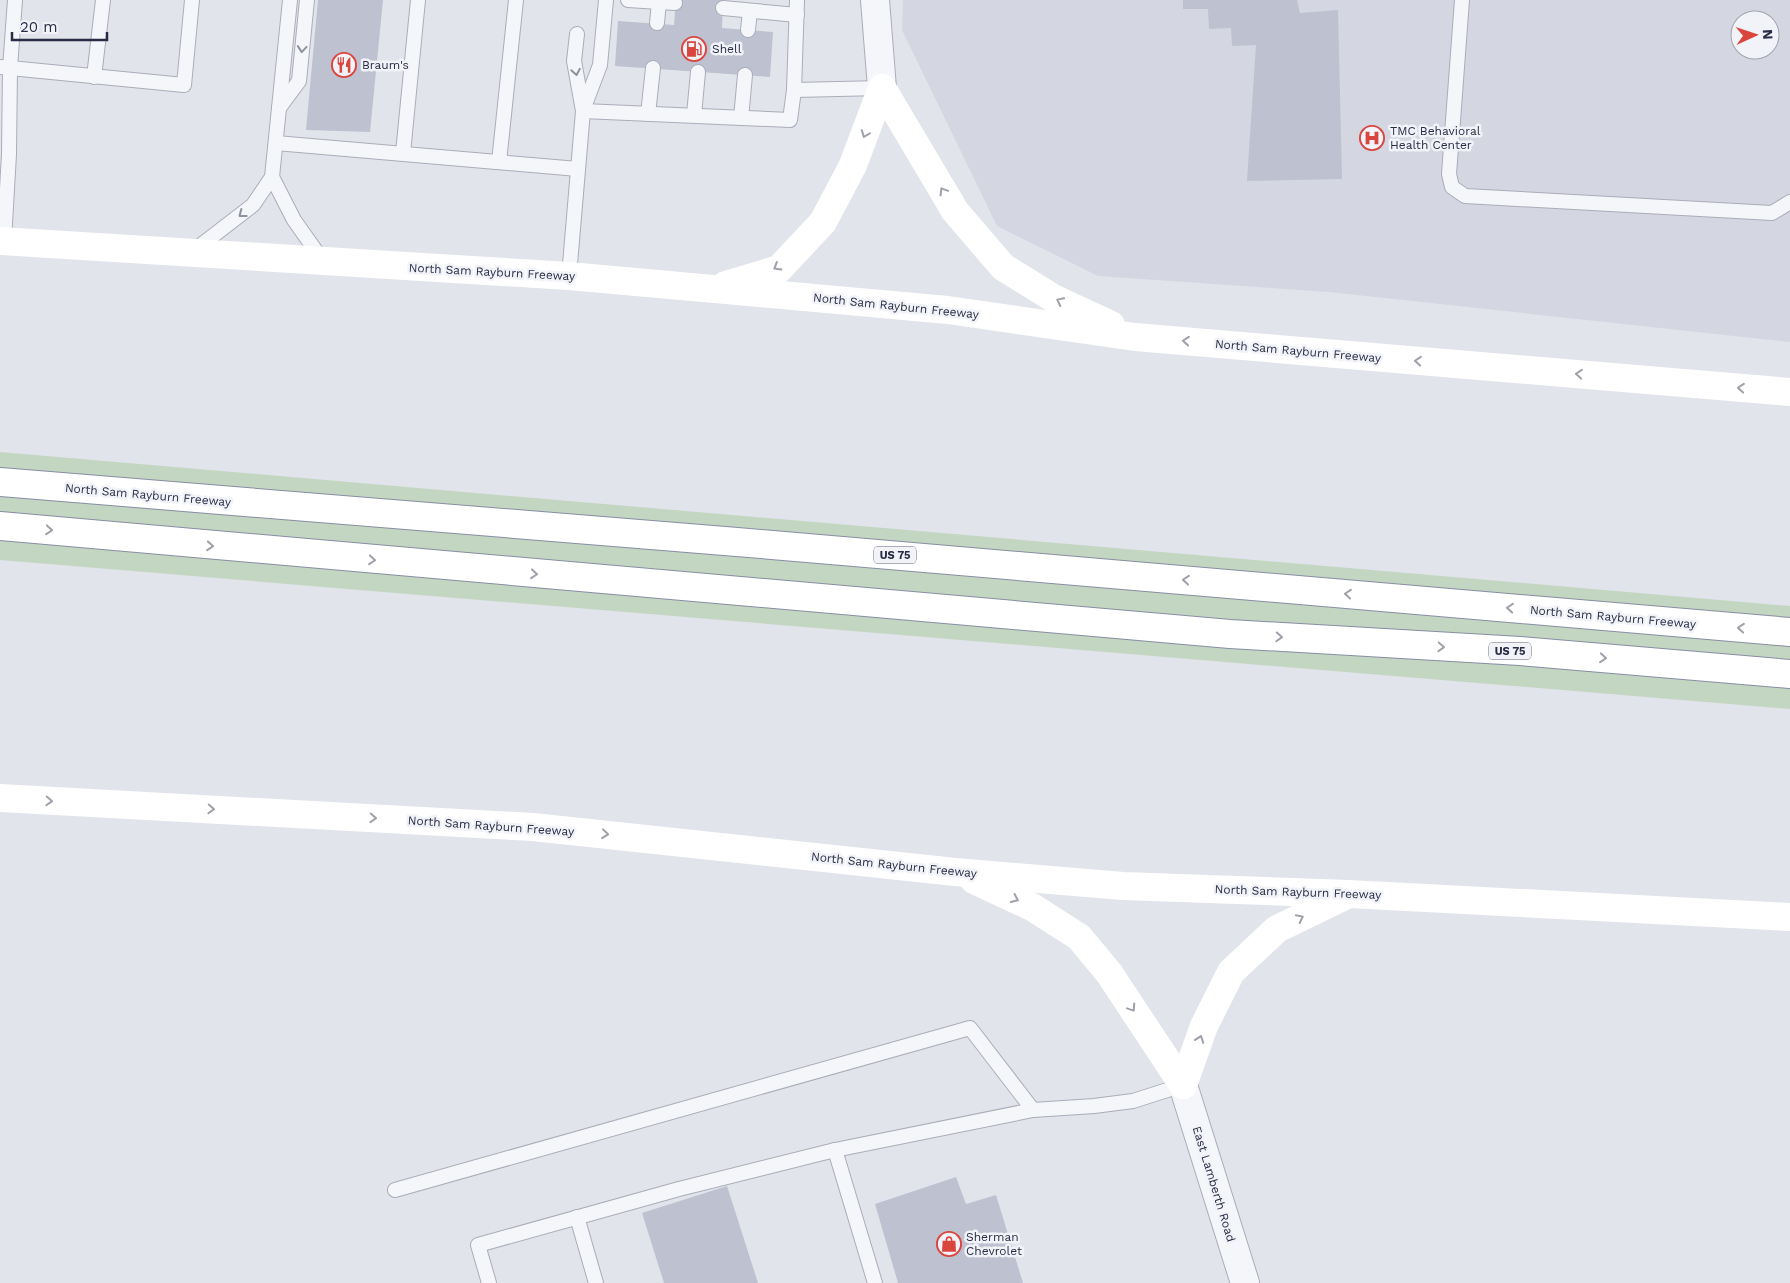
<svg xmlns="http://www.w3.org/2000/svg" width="1790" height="1283" viewBox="0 0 1790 1283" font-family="'Work Sans',sans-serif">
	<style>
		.built { fill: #d4d6e1; fill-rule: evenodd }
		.green { fill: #c3d6c2 }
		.building { fill: #bec1cf }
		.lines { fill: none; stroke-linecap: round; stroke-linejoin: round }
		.service-casing { stroke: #aaadb9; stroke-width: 16 }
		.tertiary-casing { stroke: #aaadb9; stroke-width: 30 }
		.motorway-casing { stroke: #888da3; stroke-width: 30 }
		.service { stroke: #f5f6f9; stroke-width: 14 }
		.tertiary { stroke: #f5f6f9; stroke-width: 28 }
		.secondary { stroke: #fff; stroke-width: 28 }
		.motorway { stroke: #fff; stroke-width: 28 }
		.oneway { stroke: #8e929f }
		.oneway2 { stroke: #9ea0ab }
		.labels { text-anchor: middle; stroke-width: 5; stroke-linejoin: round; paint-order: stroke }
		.shield { fill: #f2f3f8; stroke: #65687b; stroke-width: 1 }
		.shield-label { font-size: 11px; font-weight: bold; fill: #282d45 }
		.poi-label { font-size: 12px; fill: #282d45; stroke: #f2f3f8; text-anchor: start }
		.street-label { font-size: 12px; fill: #282d45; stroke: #f2f3f8 }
	</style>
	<rect width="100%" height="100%" fill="#e2e4eb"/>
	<path class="built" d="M 903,0 L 1790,0 L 1790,342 L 1329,292 L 1098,276 L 997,226 L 902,30 ZM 1740,20 L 1770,20 L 1770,50 L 1740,50 Z"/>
	<path class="green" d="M 0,452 L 1790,606 L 1790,709 L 0,560 Z"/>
	<g class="building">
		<path d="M 318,0 L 383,0 L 370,132 L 306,130 Z"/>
		<path d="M 676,0 L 723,0 L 722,28 L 773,32 L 770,77 L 615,66 L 618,21 L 674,25 Z"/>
		<path d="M 1183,0 L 1297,0 L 1300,13 L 1338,10 L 1342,179 L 1247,181 L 1256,45 L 1232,46 L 1231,28 L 1209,29 L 1208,9 L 1183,9 Z"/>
		<path d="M 956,1177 L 966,1204 L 996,1195 L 1023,1283 L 898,1283 L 875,1204 Z"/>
		<path d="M 727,1186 L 758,1283 L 664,1283 L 642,1213 Z"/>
	</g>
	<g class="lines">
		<defs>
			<g id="service">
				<path d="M 15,0 L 10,68 L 184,85 L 192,0"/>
				<path d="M 628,0 L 675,3"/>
				<path d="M 1462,0 L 1449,174 L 1452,187 L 1465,196 L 1772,213 L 1790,202"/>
				<path d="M 723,8 L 797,15"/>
				<path d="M 657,23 L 659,2"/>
				<path d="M 748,30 L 750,11"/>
				<path d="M 0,67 L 10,68 L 9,154 L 4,241"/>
				<path d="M 94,77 L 103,0"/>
				<path d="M 794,90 L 882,88"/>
				<path d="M 279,108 L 299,81 L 307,0"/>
				<path d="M 583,110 L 600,65 L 606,0"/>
				<path d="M 583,111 L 790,120 L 794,90 L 797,0"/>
				<path d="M 648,114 L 653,68"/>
				<path d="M 694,115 L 698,72"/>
				<path d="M 741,118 L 745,75"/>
				<path d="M 276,143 L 578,169"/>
				<path d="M 403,153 L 418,0"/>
				<path d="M 499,162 L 516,0"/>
				<path d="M 272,177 L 294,220 L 323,261"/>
				<path d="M 192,252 L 253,205 L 272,177 L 290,0"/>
				<path d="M 569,276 L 583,111 L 574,61 L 577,34"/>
				<path d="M 835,1150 L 875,1283"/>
				<path d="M 395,1190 L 970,1028 L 1033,1110"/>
				<path d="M 577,1217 L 596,1283"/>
				<path d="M 489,1283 L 478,1245 L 679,1189 L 835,1150 L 1033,1110 L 1094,1106 L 1133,1101 L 1183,1085"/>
			</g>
			<g id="tertiary">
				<path d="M 875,0 L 882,88"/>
				<path d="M 1183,1085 L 1245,1283"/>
			</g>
			<g id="motorway">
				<path d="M 0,482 L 737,542 L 1790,632"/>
				<path d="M 0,526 L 1230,634 L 1520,651 L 1790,674"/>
			</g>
		</defs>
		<use href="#service" class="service-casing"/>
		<use href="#tertiary" class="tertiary-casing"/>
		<use href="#motorway" class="motorway-casing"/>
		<use href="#service" class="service"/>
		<use href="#tertiary" class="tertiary"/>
		<g class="secondary">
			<path d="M 882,88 L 955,211 L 1003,267 L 1053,298 L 1111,325"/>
			<path d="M 0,241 L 569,276 L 948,310 L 1135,337 L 1790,392"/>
			<path d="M 726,285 L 779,269 L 823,222 L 853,165 L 882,88"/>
			<path d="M 0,798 L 533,827 L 955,872 L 1123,886 L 1349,894 L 1790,917"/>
			<path d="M 974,880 L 1032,907 L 1079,937 L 1109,973 L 1183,1085"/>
			<path d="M 1183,1085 L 1204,1026 L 1231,972 L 1277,929 L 1347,895"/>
		</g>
		<use href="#motorway" class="motorway"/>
	</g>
	<defs><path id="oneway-chevron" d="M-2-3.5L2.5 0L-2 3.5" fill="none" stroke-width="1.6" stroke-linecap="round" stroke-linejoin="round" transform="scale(1.25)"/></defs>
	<g class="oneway">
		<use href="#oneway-chevron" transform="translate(302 49) rotate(95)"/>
		<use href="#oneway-chevron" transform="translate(576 72) rotate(80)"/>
		<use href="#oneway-chevron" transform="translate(242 214) rotate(143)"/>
	</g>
	<g class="oneway2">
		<use href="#oneway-chevron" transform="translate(865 134) rotate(111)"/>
		<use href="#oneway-chevron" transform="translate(943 191) rotate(-121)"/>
		<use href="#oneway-chevron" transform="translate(777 267) rotate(149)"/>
		<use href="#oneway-chevron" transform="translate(1060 301) rotate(-154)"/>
		<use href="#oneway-chevron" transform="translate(1186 341) rotate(-175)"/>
		<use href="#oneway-chevron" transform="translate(1418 361) rotate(-175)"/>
		<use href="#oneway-chevron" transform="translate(1579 374) rotate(-175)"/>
		<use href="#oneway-chevron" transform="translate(1741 388) rotate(-175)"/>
		<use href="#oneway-chevron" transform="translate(49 530) rotate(5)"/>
		<use href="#oneway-chevron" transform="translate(210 546) rotate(5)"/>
		<use href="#oneway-chevron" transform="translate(372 560) rotate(5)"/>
		<use href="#oneway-chevron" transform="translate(534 574) rotate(5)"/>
		<use href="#oneway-chevron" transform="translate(1186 580) rotate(-175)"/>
		<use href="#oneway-chevron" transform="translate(1348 594) rotate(-175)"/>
		<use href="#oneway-chevron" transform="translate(1510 608) rotate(-175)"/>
		<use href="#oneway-chevron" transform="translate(1741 628) rotate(-175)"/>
		<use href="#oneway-chevron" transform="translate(1279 637) rotate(3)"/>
		<use href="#oneway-chevron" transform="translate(1441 647) rotate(3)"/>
		<use href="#oneway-chevron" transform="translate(1603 658) rotate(5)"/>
		<use href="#oneway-chevron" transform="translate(49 801) rotate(3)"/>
		<use href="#oneway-chevron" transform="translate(211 809) rotate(3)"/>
		<use href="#oneway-chevron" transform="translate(373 818) rotate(3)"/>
		<use href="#oneway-chevron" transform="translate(605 834) rotate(6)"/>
		<use href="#oneway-chevron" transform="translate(1015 899) rotate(25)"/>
		<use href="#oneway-chevron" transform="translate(1300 918) rotate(-26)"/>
		<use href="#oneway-chevron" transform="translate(1132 1008) rotate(56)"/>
		<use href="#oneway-chevron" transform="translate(1200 1039) rotate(-70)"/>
	</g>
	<defs>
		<symbol id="fuel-ring" viewBox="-11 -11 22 22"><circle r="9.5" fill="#f2f3f8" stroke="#da453e" stroke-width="1.5"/><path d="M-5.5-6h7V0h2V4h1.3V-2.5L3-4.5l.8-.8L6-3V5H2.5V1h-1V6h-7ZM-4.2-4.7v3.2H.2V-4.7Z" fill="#da453e"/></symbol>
		<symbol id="restaurant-ring" viewBox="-11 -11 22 22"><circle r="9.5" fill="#f2f3f8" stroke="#da453e" stroke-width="1.5"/><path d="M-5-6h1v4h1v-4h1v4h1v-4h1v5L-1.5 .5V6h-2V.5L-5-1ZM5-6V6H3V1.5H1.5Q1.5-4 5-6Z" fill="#da453e"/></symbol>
		<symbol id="hospital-ring" viewBox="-11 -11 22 22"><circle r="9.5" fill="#f2f3f8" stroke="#da453e" stroke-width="1.5"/><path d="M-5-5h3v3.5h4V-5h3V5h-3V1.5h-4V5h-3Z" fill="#da453e"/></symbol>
		<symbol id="shop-ring" viewBox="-11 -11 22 22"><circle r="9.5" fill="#f2f3f8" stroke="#da453e" stroke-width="1.5"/><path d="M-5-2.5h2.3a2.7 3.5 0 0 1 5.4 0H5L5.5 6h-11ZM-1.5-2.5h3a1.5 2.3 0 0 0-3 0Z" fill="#da453e"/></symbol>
	</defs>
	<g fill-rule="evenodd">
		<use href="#fuel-ring" x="680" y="35" width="28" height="28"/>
		<use href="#restaurant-ring" x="330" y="51" width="28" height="28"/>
		<use href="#hospital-ring" x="1358" y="124" width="28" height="28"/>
		<use href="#shop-ring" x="935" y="1230" width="28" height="28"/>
	</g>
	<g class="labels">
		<g class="shield">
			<rect x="874" y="546.5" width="42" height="17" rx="4"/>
			<rect x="1489" y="642.5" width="42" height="17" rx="4"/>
		</g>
		<g class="shield-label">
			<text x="895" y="559">US 75</text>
			<text x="1510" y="655">US 75</text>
		</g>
		<g class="poi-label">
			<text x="712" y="53">Shell</text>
			<text x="362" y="69">Braum's</text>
			<text x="1390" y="135">TMC Behavioral<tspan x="1390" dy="14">Health Center</tspan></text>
			<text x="966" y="1241">Sherman<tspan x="966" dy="14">Chevrolet</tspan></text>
		</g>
		<g class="street-label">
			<text transform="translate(492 272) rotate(3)" y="4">North Sam Rayburn Freeway</text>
			<text transform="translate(896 306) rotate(6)" y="4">North Sam Rayburn Freeway</text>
			<text transform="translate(1298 351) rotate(5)" y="4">North Sam Rayburn Freeway</text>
			<text transform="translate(148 495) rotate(5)" y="4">North Sam Rayburn Freeway</text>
			<text transform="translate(1613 617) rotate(5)" y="4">North Sam Rayburn Freeway</text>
			<text transform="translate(491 826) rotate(4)" y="4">North Sam Rayburn Freeway</text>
			<text transform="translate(894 865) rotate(6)" y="4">North Sam Rayburn Freeway</text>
			<text transform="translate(1298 892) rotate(2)" y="4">North Sam Rayburn Freeway</text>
			<text transform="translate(1214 1184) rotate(73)" y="4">East Lamberth Road</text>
		</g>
	</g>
	<g transform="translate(1755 35) rotate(87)"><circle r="24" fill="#f2f3f8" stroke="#a1a4b0"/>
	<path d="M0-4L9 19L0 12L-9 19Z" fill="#da453e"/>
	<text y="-8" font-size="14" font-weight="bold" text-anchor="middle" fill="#282d45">N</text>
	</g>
	<path d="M12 32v8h95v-8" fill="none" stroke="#282d45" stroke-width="2.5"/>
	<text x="20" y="32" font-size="15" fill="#282d45" stroke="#f2f3f8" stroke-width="4" paint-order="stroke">20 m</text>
</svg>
